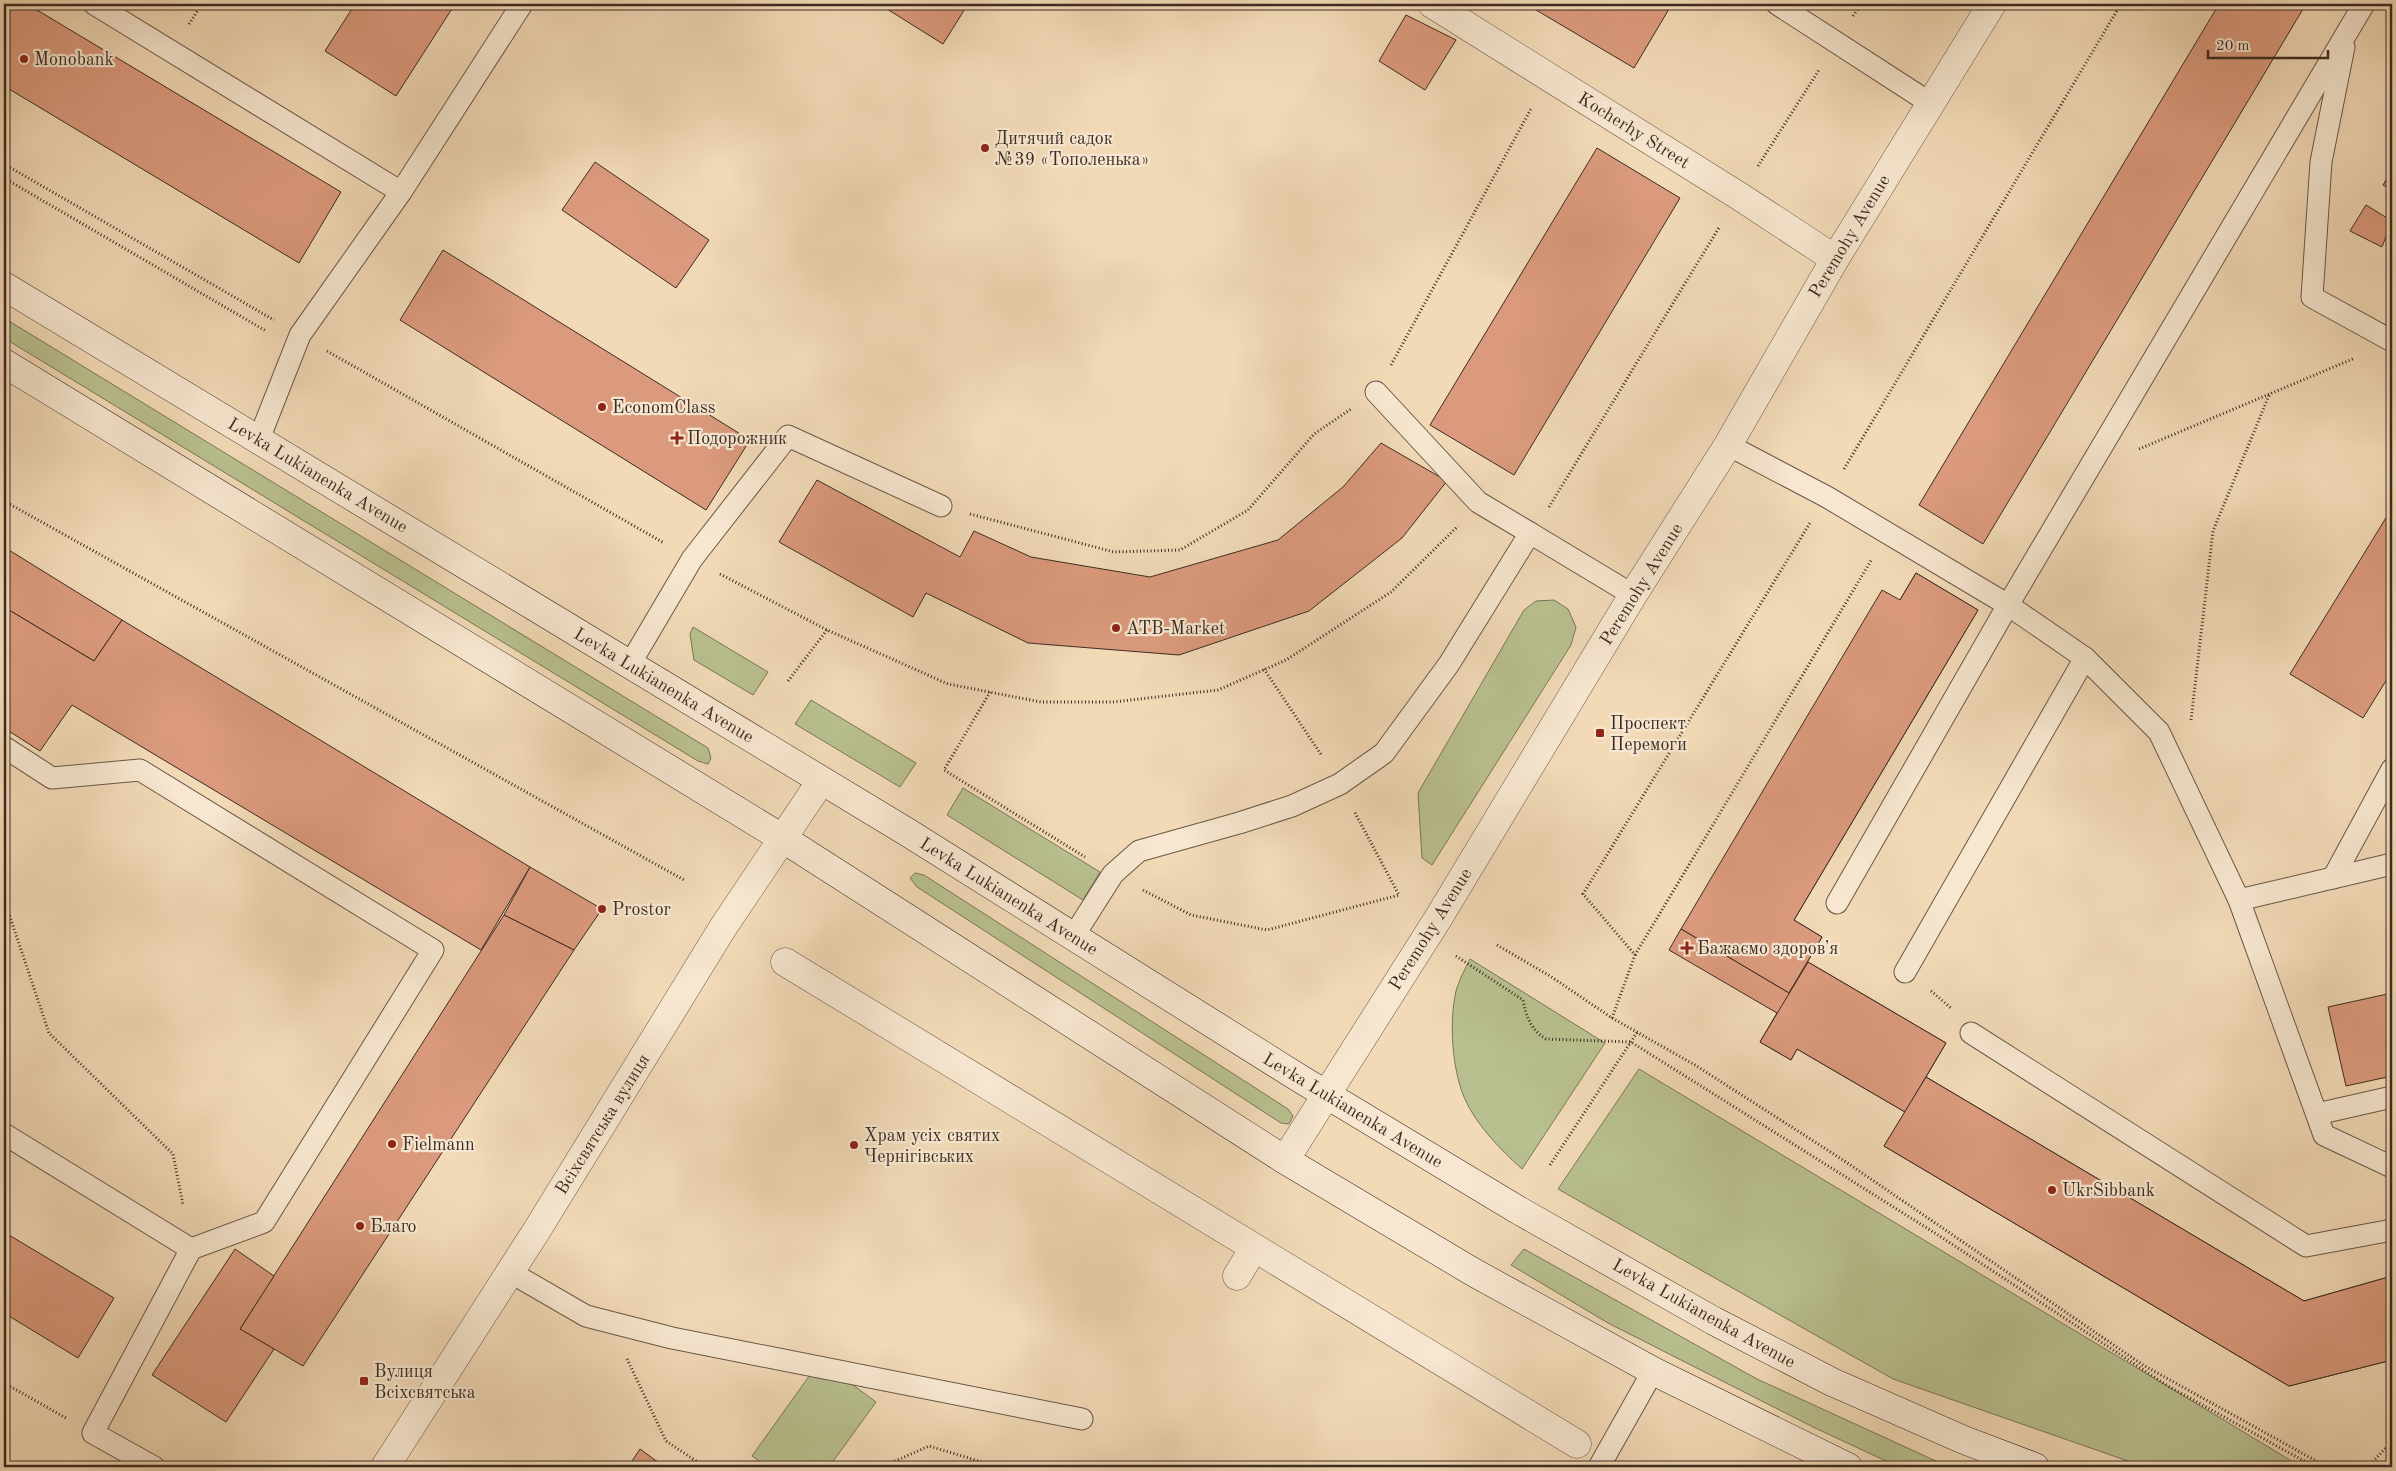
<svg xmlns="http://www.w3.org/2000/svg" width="2396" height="1471" viewBox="0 0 2396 1471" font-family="'Old Standard TT',serif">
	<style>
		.green { fill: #b9c08f; stroke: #7a7659 }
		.building { fill: #db9a7d; stroke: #3c2b23 }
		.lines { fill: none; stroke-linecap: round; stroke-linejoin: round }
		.service-casing { stroke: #6a5748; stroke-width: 23 }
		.pedestrian-casing { stroke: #6a5748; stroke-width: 29 }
		.minor-casing { stroke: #6a5748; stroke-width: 29 }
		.tertiary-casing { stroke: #6a5748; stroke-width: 29 }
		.secondary-casing { stroke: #3c2b23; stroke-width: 29 }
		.path { stroke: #3c2b23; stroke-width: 3; stroke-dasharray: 1 2.5; stroke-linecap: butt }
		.service { stroke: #f7e7d0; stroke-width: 21 }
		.pedestrian { stroke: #f7e7d0; stroke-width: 28 }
		.minor { stroke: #f7e7d0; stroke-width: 28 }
		.tertiary { stroke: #f7e7d0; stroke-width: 28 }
		.secondary { stroke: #f7e7d0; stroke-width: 28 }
		.poi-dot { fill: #8f2418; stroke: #f7e7d0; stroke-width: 2 }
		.labels { text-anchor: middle; stroke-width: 4.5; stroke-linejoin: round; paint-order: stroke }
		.poi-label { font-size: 18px; fill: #3c2b23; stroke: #f7e7d0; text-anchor: start }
		.street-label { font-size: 18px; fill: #3c2b23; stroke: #f7e7d0 }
	</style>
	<rect width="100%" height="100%" fill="#f2dab7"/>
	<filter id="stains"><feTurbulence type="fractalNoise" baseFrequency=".004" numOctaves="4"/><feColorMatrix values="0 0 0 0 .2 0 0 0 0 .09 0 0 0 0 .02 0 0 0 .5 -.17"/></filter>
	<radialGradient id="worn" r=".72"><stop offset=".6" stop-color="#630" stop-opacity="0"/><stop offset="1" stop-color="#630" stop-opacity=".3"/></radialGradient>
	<g class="green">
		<path d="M 4,318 L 708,748 L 711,758 L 708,764 L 698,761 L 4,338 Z"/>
		<path d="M 1554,600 L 1568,609 L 1576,627 L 1571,645 L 1432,865 L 1422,858 L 1418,793 L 1524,610 L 1536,601 Z"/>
		<path d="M 693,627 L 768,672 L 753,695 L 694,660 L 690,634 Z"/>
		<path d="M 811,700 L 916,763 L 900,787 L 795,724 Z"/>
		<path d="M 963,788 L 1100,872 L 1083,900 L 947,815 Z"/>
		<path d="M 915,873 L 924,875 L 1288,1109 L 1293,1116 L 1289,1124 L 1281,1123 L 917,887 L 910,878 Z"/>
		<path d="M 1470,959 L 1605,1043 L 1522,1169 C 1500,1149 1476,1125 1464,1097 C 1452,1068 1449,1022 1456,991 C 1459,980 1465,969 1470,959 Z"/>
		<path d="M 1639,1069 L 2272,1449 L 2301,1467 L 2145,1467 L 1893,1379 L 1558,1189 Z"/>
		<path d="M 1524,1249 L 1757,1379 L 1949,1467 L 1899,1467 L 1815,1428 L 1608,1323 L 1511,1265 Z"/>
		<path d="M 820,1361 L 876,1402 L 829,1467 L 768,1467 L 752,1456 Z"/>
	</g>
	<g class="building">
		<path d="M 4,4 L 27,4 L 341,192 L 299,263 L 4,86 Z"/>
		<path d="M 355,4 L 455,4 L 396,96 L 325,51 Z"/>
		<path d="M 879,4 L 968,4 L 943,44 Z"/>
		<path d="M 1526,4 L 1672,4 L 1634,68 Z"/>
		<path d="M 2219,4 L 2306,4 L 1983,544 L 1919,505 Z"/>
		<path d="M 1406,15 L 1456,40 L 1425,90 L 1379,61 Z"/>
		<path d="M 1597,148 L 1680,198 L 1514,475 L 1430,425 Z"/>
		<path d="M 595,162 L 709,240 L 676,288 L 562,210 Z"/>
		<path d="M 2392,170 L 2392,190 L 2383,185 Z"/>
		<path d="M 2366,205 L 2392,221 L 2382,247 L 2350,231 Z"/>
		<path d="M 443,250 L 750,440 L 706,510 L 400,320 Z"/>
		<path d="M 1381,443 L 1447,481 L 1402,538 L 1309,611 L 1179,655 L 1028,643 L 926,593 L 913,617 L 779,542 L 817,480 L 960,557 L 974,531 L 1031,557 L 1150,577 L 1278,540 L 1343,487 Z"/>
		<path d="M 2392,508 L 2392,671 L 2363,718 L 2290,674 Z"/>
		<path d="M 4,547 L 122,620 L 94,661 L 4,607 Z"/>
		<path d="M 1916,573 L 1978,610 L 1794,920 L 1822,937 L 1789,993 L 1698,939 Z"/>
		<path d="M 1916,573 L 1978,610 L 1794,920 L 1822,937 L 1789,993 L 1681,929 L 1882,590 L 1900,600 Z"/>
		<path d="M 4,607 L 94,661 L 122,620 L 530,867 L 481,950 L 72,705 L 40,751 L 4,728 Z"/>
		<path d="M 530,867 L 602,909 L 574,950 L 504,915 Z"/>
		<path d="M 504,915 L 574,950 L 303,1366 L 240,1329 Z"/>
		<path d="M 1681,929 L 1789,993 L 1808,962 L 1946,1043 L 1926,1077 L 2304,1301 L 2392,1276 L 2392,1360 L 2289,1386 L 1884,1146 L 1905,1112 L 1797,1049 L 1791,1060 L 1760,1042 L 1777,1013 L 1669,950 Z"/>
		<path d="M 1808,962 L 1946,1043 L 1905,1112 L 1797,1049 L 1791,1060 L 1760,1042 Z"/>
		<path d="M 2392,993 L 2392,1076 L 2346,1086 L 2328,1007 Z"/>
		<path d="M 1926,1077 L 2304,1301 L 2392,1276 L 2392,1360 L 2289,1386 L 1884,1146 Z"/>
		<path d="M 4,1232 L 114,1298 L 78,1358 L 4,1313 Z"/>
		<path d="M 235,1249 L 274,1276 L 240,1329 L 274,1349 L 226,1422 L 152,1375 Z"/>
		<path d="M 640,1449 L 655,1460 L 668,1467 L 628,1467 Z"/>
	</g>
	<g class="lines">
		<defs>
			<g id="service">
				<path d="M 94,4 L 401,192"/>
				<path d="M 1777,4 L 1930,103"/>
				<path d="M 2344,47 L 2321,162 L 2312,297 L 2392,341"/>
				<path d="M 1376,392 L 1478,502 L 1530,533"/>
				<path d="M 259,439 L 300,335 L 401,192 L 522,4"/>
				<path d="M 1728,445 L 1827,497 L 2008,605 L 2364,4"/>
				<path d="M 630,664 L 692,559 L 788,436 L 941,506"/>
				<path d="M 4,747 L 52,778 L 140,770 L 433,950 L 264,1222 L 191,1249 L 93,1433 L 154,1467"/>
				<path d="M 2333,878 L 2392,769"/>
				<path d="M 2239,900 L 2324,1135 L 2392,1167"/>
				<path d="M 1837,903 L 2008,605 L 2085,658 L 2159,732 L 2239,900 L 2392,864"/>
				<path d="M 1073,937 L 1113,874 L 1139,851 L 1239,823 L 1292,806 L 1340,784 L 1384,753 L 1449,664 L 1530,533 L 1633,595"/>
				<path d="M 1905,972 L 2085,658"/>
				<path d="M 1971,1033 L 2306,1246 L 2392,1230"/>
				<path d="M 2317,1114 L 2392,1097"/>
				<path d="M 4,1134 L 191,1249"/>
				<path d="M 510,1272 L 586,1316 L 672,1338 L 1082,1419"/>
				<path d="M 1599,1467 L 1653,1371"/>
			</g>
			<g id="pedestrian">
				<path d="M 785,962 L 1577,1444"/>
				<path d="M 1237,1276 L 1254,1248"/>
			</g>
			<path id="minor" d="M 1432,4 L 1739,196 L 1835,259"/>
			<g id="tertiary">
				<path d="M 1285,1160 L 1439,917 L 1633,595 L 1728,445 L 1835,259 L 1992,4"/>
				<path d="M 385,1467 L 537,1230 L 722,929 L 821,781"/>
			</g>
			<g id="secondary">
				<path d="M 4,286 L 907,832 L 1299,1078 L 1518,1210 L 1714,1321 L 1832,1382 L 1964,1440 L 2035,1467"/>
				<path d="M 4,363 L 782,838 L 1285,1160 L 1473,1272 L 1653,1371 L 1848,1467"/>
			</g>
		</defs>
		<use href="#service" class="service-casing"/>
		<use href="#pedestrian" class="pedestrian-casing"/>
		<use href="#minor" class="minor-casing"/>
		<use href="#tertiary" class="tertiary-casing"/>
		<use href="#secondary" class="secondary-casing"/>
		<g class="path">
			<path d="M 1853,16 L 1861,4"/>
			<path d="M 189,24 L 202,4"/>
			<path d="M 4,164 L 274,320"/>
			<path d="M 1758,166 L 1819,70"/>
			<path d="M 4,178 L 266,331"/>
			<path d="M 327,351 L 664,543"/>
			<path d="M 1391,365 L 1532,107"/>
			<path d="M 2139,449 L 2355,358"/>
			<path d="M 1844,469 L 2121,4"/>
			<path d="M 4,501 L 684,880"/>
			<path d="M 1549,507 L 1720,226"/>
			<path d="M 970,514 L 1114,552 L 1180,550 L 1248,510 L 1314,434 L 1351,409"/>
			<path d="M 720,574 L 827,630 L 948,684 L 1041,702 L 1113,702 L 1218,690 L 1286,660 L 1391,592 L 1458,526"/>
			<path d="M 1264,669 L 1322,756"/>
			<path d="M 788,681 L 827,630"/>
			<path d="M 990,692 L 944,770 L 1085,857"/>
			<path d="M 2191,720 L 2213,531 L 2270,393"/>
			<path d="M 1143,890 L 1191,915 L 1267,930 L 1399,895 L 1354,811"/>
			<path d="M 4,899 L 49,1033 L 173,1154 L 183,1205"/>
			<path d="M 1497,945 L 1550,976 L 1612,1018 L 1695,1065 L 1843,1160 L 2143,1365 L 2327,1467"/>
			<path d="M 1635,955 L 1872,559"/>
			<path d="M 1456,956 L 1523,1000 C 1526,1016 1531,1030 1546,1039 L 1631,1042 L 1938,1235 L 2168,1386 L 2315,1467"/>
			<path d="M 1931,991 L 1951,1008"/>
			<path d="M 1612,1018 L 1635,955 L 1583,894 L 1810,523"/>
			<path d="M 1550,1165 L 1638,1031"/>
			<path d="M 627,1359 L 666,1441 L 705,1467"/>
			<path d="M 4,1383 L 66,1418"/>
			<path d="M 882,1467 L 929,1446 L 998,1467"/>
			<path d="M 2368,1467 L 2392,1441"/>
		</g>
		<use href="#service" class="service"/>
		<use href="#pedestrian" class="pedestrian"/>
		<use href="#minor" class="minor"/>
		<use href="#tertiary" class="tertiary"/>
		<use href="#secondary" class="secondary"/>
	</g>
	<g class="poi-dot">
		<circle cx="24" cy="59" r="5"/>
		<circle cx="985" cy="148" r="5"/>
		<circle cx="602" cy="407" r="5"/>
		<path d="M674.5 430.5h5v5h5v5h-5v5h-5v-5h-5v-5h5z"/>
		<circle cx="1116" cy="628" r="5"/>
		<rect x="1595" y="728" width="10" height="10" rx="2.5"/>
		<circle cx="602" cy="909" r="5"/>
		<path d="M1684.5 940.5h5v5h5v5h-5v5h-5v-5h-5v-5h5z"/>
		<circle cx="392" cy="1144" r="5"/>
		<circle cx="854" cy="1145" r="5"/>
		<circle cx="2052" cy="1190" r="5"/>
		<circle cx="360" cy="1226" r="5"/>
		<rect x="359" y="1376" width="10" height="10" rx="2.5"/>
	</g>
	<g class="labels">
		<g class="poi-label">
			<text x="34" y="65">Monobank</text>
			<text x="995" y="144">Дитячий садок<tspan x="995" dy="21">№39 «Тополенька»</tspan></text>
			<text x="612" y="413">EconomClass</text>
			<text x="687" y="444">Подорожник</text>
			<text x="1126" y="634">ATB-Market</text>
			<text x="1610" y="729">Проспект<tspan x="1610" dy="21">Перемоги</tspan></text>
			<text x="612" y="915">Prostor</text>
			<text x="1697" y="954">Бажаємо здоровʼя</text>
			<text x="864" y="1141">Храм усіх святих<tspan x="864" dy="21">Чернігівських</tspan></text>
			<text x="402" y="1150">Fielmann</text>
			<text x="2062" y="1196">UkrSibbank</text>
			<text x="370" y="1232">Благо</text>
			<text x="374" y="1377">Вулиця<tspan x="374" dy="21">Всіхсвятська</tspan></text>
		</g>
		<g class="street-label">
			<text transform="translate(1634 130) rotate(32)" y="6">Kocherhy Street</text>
			<text transform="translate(1849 236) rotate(-59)" y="6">Peremohy Avenue</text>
			<text transform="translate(318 475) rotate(31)" y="6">Levka Lukianenka Avenue</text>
			<text transform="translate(1641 584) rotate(-58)" y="6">Peremohy Avenue</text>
			<text transform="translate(664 685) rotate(31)" y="6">Levka Lukianenka Avenue</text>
			<text transform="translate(1009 896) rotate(32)" y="6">Levka Lukianenka Avenue</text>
			<text transform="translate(1430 929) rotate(-58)" y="6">Peremohy Avenue</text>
			<text transform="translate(1353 1110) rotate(31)" y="6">Levka Lukianenka Avenue</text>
			<text transform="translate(602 1124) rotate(-58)" y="6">Всіхсвятська вулиця</text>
			<text transform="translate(1704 1313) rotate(29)" y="6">Levka Lukianenka Avenue</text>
		</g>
	</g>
	<rect width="2396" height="1471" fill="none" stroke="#f2dab7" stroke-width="20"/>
	<rect x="5" y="5" width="2386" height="1461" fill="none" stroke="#3c2b23" stroke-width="2.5"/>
	<rect x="10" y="10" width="2376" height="1451" fill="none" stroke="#3c2b23"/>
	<path d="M2208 50v8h120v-8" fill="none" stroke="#3c2b23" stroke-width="2.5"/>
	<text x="2216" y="50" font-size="15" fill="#3c2b23" stroke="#f7e7d0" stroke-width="4" paint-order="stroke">20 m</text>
	<rect width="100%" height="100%" filter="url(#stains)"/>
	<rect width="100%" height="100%" fill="url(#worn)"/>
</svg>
